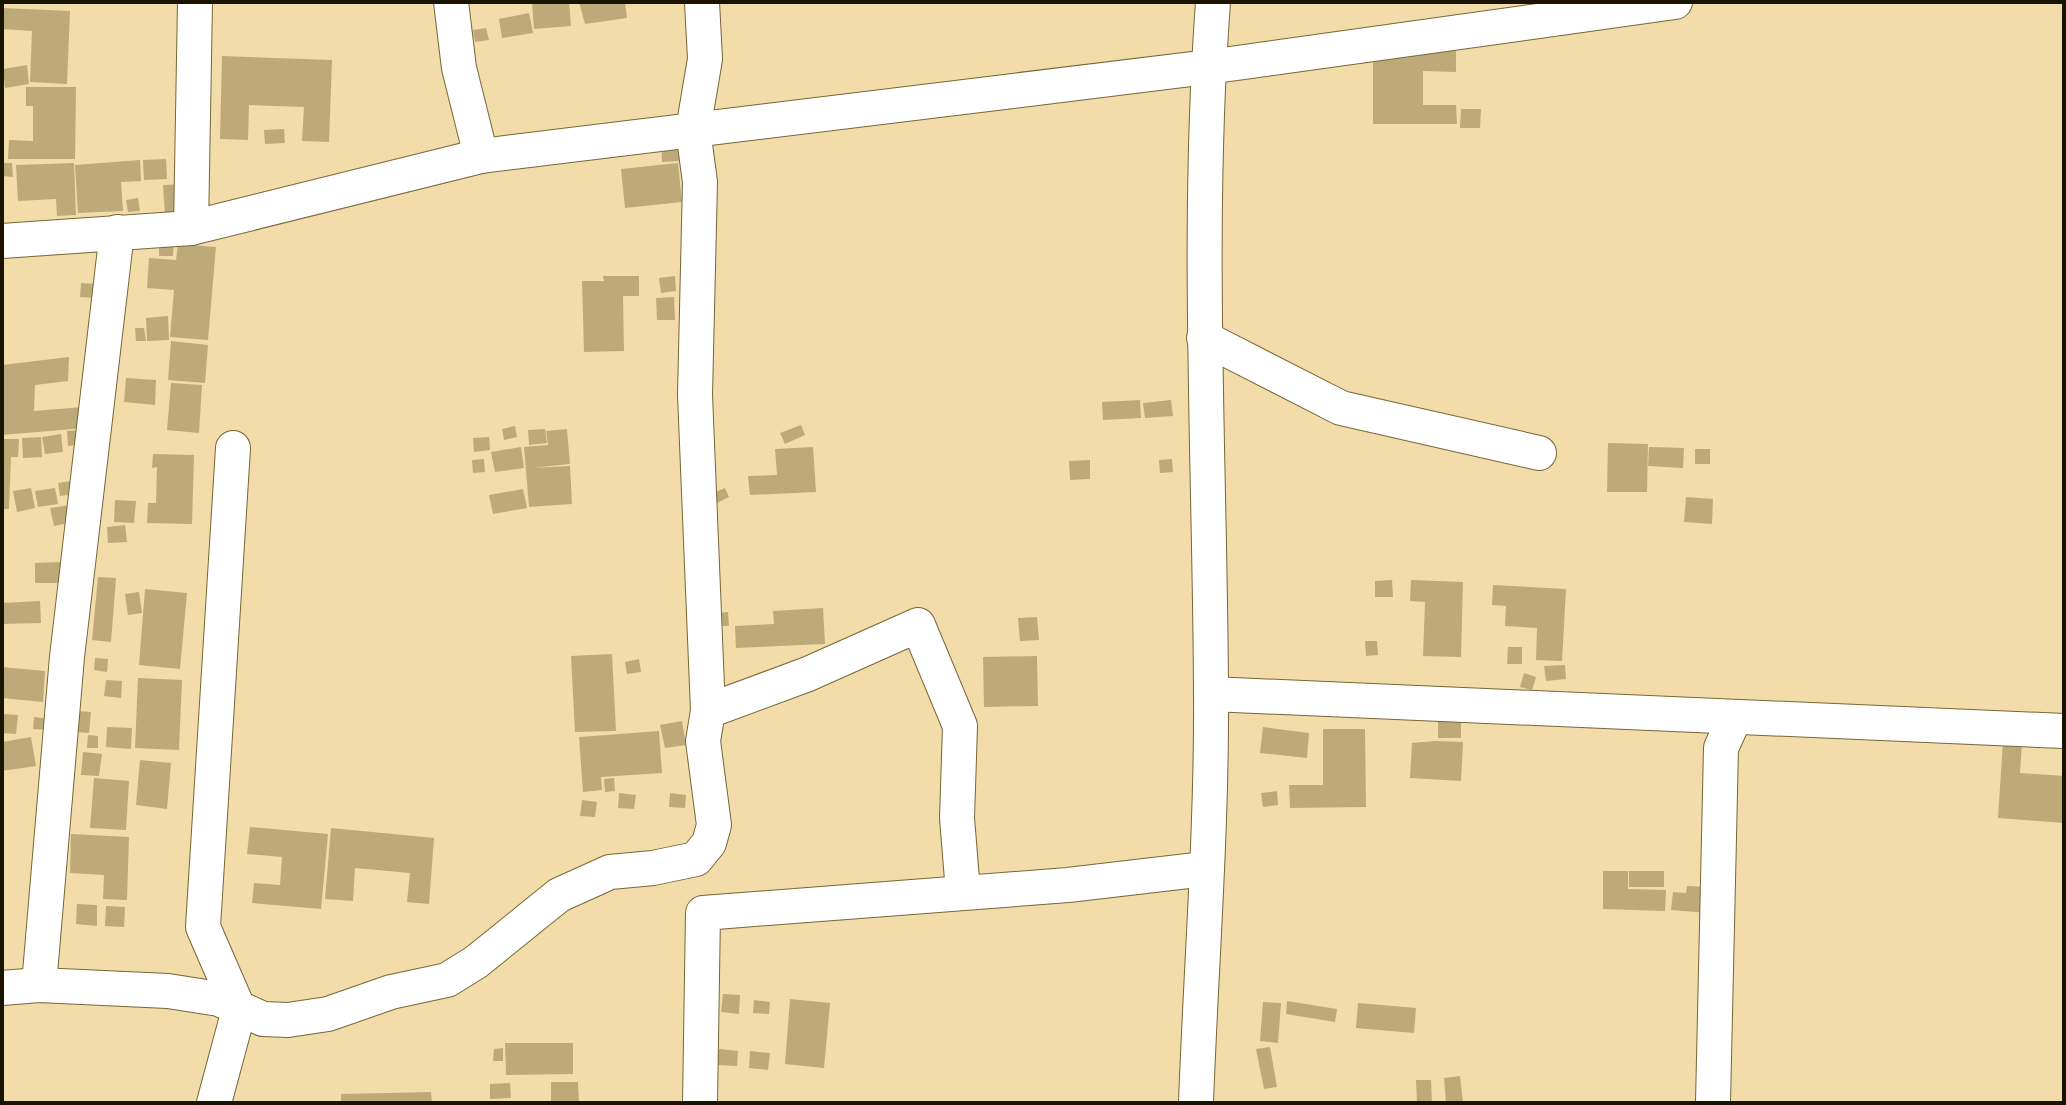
<svg xmlns="http://www.w3.org/2000/svg" width="2066" height="1105" viewBox="0 0 2066 1105" font-family="'Source Sans 3',sans-serif">
	<style>
		.building { fill: #beaa79 }
		.lines { fill: none; stroke-linecap: round; stroke-linejoin: round }
		.street-casing { stroke: #786636; stroke-width: 36 }
		.street { stroke: #fff; stroke-width: 34 }
	</style>
	<rect width="100%" height="100%" fill="#f1dcaa"/>
	<g class="building">
		<path d="M 532,2 L 569,2 L 571,26 L 534,29 Z"/>
		<path d="M 579,2 L 625,2 L 627,18 L 585,24 Z"/>
		<path d="M 2,8 L 70,11 L 67,84 L 30,82 L 32,31 L 2,29 Z"/>
		<path d="M 529,13 L 533,33 L 502,38 L 499,19 Z"/>
		<path d="M 486,28 L 489,40 L 475,42 L 473,30 Z"/>
		<path d="M 1373,48 L 1456,49 L 1456,72 L 1423,71 L 1423,105 L 1456,105 L 1457,124 L 1373,124 Z"/>
		<path d="M 222,56 L 332,60 L 329,142 L 302,141 L 304,107 L 249,105 L 248,140 L 220,139 Z"/>
		<path d="M 27,65 L 29,84 L 5,88 L 3,69 Z"/>
		<path d="M 26,87 L 76,87 L 75,159 L 8,159 L 9,140 L 33,141 L 33,106 L 26,106 Z"/>
		<path d="M 1461,109 L 1481,109 L 1480,128 L 1460,128 Z"/>
		<path d="M 284,129 L 285,143 L 265,144 L 264,130 Z"/>
		<path d="M 678,134 L 680,161 L 662,162 L 661,135 Z"/>
		<path d="M 166,159 L 167,179 L 144,180 L 143,160 Z"/>
		<path d="M 140,160 L 141,181 L 121,182 L 123,211 L 78,213 L 75,165 Z"/>
		<path d="M 2,163 L 12,163 L 13,177 L 2,176 Z"/>
		<path d="M 74,163 L 76,215 L 57,216 L 56,199 L 18,201 L 16,165 Z"/>
		<path d="M 678,163 L 682,202 L 625,208 L 621,169 Z"/>
		<path d="M 184,184 L 186,215 L 165,216 L 163,185 Z"/>
		<path d="M 138,198 L 140,211 L 128,212 L 126,200 Z"/>
		<path d="M 174,239 L 173,256 L 159,256 L 159,248 L 143,248 Z"/>
		<path d="M 178,244 L 216,247 L 208,340 L 170,337 L 174,290 L 147,288 L 149,258 L 176,260 Z"/>
		<path d="M 603,276 L 639,276 L 639,296 L 623,296 L 624,351 L 584,352 L 582,281 L 604,281 Z"/>
		<path d="M 675,276 L 676,291 L 661,293 L 659,278 Z"/>
		<path d="M 81,283 L 95,284 L 94,298 L 80,297 Z"/>
		<path d="M 674,297 L 675,320 L 657,320 L 656,298 Z"/>
		<path d="M 168,316 L 169,340 L 147,341 L 146,318 Z"/>
		<path d="M 135,328 L 144,328 L 146,341 L 136,341 Z"/>
		<path d="M 171,341 L 208,345 L 205,383 L 168,380 Z"/>
		<path d="M 69,357 L 68,381 L 35,385 L 34,411 L 83,407 L 85,428 L 2,435 L 2,365 Z"/>
		<path d="M 126,378 L 156,380 L 155,405 L 124,402 Z"/>
		<path d="M 171,383 L 202,385 L 199,433 L 167,430 Z"/>
		<path d="M 1140,400 L 1141,418 L 1103,420 L 1102,402 Z"/>
		<path d="M 1171,400 L 1173,416 L 1145,418 L 1143,403 Z"/>
		<path d="M 801,425 L 805,435 L 785,444 L 780,433 Z"/>
		<path d="M 515,426 L 517,437 L 504,440 L 502,429 Z"/>
		<path d="M 545,429 L 547,443 L 529,445 L 528,430 Z"/>
		<path d="M 567,429 L 570,464 L 532,468 L 570,466 L 572,504 L 529,507 L 524,447 L 548,445 L 546,431 Z"/>
		<path d="M 82,430 L 83,444 L 68,446 L 67,431 Z"/>
		<path d="M 61,434 L 63,452 L 45,454 L 42,437 Z"/>
		<path d="M 41,437 L 42,457 L 23,458 L 22,438 Z"/>
		<path d="M 489,437 L 490,450 L 474,452 L 473,438 Z"/>
		<path d="M 2,439 L 19,439 L 18,457 L 11,457 L 9,509 L 2,509 Z"/>
		<path d="M 1608,443 L 1648,444 L 1647,492 L 1607,492 Z"/>
		<path d="M 521,447 L 524,468 L 495,472 L 491,452 Z"/>
		<path d="M 813,447 L 816,492 L 750,495 L 748,476 L 777,475 L 775,449 Z"/>
		<path d="M 1649,447 L 1684,448 L 1683,468 L 1648,466 Z"/>
		<rect x="1695" y="449" width="15" height="15"/>
		<path d="M 153,454 L 194,455 L 192,524 L 147,523 L 148,503 L 156,503 L 157,467 L 152,468 Z"/>
		<path d="M 484,459 L 485,472 L 473,473 L 472,460 Z"/>
		<path d="M 1172,459 L 1173,472 L 1160,473 L 1159,460 Z"/>
		<path d="M 1090,460 L 1090,479 L 1070,480 L 1069,461 Z"/>
		<path d="M 71,481 L 74,494 L 60,496 L 58,483 Z"/>
		<path d="M 31,488 L 35,508 L 17,512 L 13,491 Z"/>
		<path d="M 55,488 L 58,504 L 38,507 L 35,491 Z"/>
		<path d="M 725,488 L 729,497 L 717,503 L 713,493 Z"/>
		<path d="M 523,489 L 527,508 L 493,514 L 489,495 Z"/>
		<path d="M 1686,497 L 1713,499 L 1712,524 L 1684,522 Z"/>
		<path d="M 115,500 L 136,501 L 134,523 L 114,522 Z"/>
		<path d="M 71,505 L 74,522 L 54,526 L 50,508 Z"/>
		<path d="M 125,525 L 127,542 L 108,543 L 107,527 Z"/>
		<path d="M 61,562 L 62,583 L 35,583 L 35,563 Z"/>
		<path d="M 98,577 L 116,578 L 111,642 L 92,640 Z"/>
		<path d="M 1392,580 L 1393,597 L 1375,597 L 1375,581 Z"/>
		<path d="M 1411,580 L 1463,582 L 1461,657 L 1423,656 L 1425,602 L 1410,601 Z"/>
		<path d="M 1493,585 L 1566,589 L 1562,661 L 1536,660 L 1537,628 L 1505,626 L 1506,606 L 1492,605 Z"/>
		<path d="M 145,589 L 187,593 L 180,669 L 139,665 Z"/>
		<path d="M 139,592 L 142,613 L 128,615 L 125,594 Z"/>
		<path d="M 40,601 L 41,623 L 2,624 L 2,603 Z"/>
		<path d="M 823,608 L 825,644 L 736,648 L 735,626 L 774,624 L 773,611 Z"/>
		<path d="M 728,612 L 729,626 L 718,626 L 716,613 Z"/>
		<path d="M 1037,617 L 1039,640 L 1020,641 L 1018,618 Z"/>
		<path d="M 1365,641 L 1377,641 L 1378,655 L 1366,656 Z"/>
		<path d="M 1508,647 L 1522,647 L 1522,664 L 1507,664 Z"/>
		<path d="M 612,654 L 616,731 L 575,732 L 571,656 Z"/>
		<path d="M 1037,656 L 1038,706 L 984,707 L 983,657 Z"/>
		<path d="M 95,658 L 108,659 L 107,672 L 94,670 Z"/>
		<path d="M 639,659 L 641,672 L 627,674 L 625,662 Z"/>
		<path d="M 1565,665 L 1566,679 L 1546,681 L 1544,666 Z"/>
		<path d="M 2,667 L 45,671 L 43,702 L 2,698 Z"/>
		<path d="M 1524,673 L 1536,677 L 1532,690 L 1520,687 Z"/>
		<path d="M 138,678 L 182,680 L 179,750 L 135,748 Z"/>
		<path d="M 106,680 L 122,681 L 121,698 L 104,696 Z"/>
		<rect x="1438" y="708" width="23" height="30"/>
		<path d="M 78,711 L 91,712 L 89,733 L 77,732 Z"/>
		<path d="M 2,714 L 18,715 L 16,734 L 2,733 Z"/>
		<path d="M 34,717 L 50,719 L 49,730 L 33,729 Z"/>
		<path d="M 682,721 L 686,745 L 665,748 L 660,725 Z"/>
		<path d="M 107,727 L 132,728 L 131,749 L 106,747 Z"/>
		<path d="M 1263,727 L 1309,733 L 1307,758 L 1260,753 Z"/>
		<path d="M 1323,729 L 1365,729 L 1366,807 L 1290,808 L 1289,785 L 1323,785 Z"/>
		<path d="M 659,731 L 662,773 L 601,777 L 602,790 L 583,792 L 579,737 Z"/>
		<path d="M 88,735 L 98,736 L 98,748 L 87,748 Z"/>
		<path d="M 31,737 L 36,766 L 2,771 L 2,742 Z"/>
		<path d="M 1435,741 L 1463,742 L 1461,781 L 1410,778 L 1412,743 Z"/>
		<path d="M 2003,741 L 2022,743 L 2020,773 L 2064,776 L 2064,823 L 1998,818 Z"/>
		<path d="M 83,752 L 102,754 L 99,776 L 81,775 Z"/>
		<path d="M 140,760 L 171,763 L 167,809 L 136,805 Z"/>
		<path d="M 94,778 L 129,781 L 126,830 L 90,828 Z"/>
		<path d="M 614,778 L 615,791 L 605,792 L 604,779 Z"/>
		<path d="M 1277,791 L 1278,805 L 1263,807 L 1261,793 Z"/>
		<path d="M 619,793 L 636,795 L 634,809 L 618,808 Z"/>
		<path d="M 670,793 L 686,795 L 685,808 L 669,807 Z"/>
		<path d="M 582,800 L 597,802 L 595,817 L 580,816 Z"/>
		<path d="M 250,827 L 328,834 L 321,909 L 252,903 L 254,883 L 280,885 L 282,857 L 247,854 Z"/>
		<path d="M 331,828 L 434,838 L 429,904 L 407,902 L 410,873 L 355,868 L 353,901 L 325,899 Z"/>
		<path d="M 71,834 L 129,837 L 127,900 L 103,899 L 104,875 L 70,873 Z"/>
		<path d="M 1603,871 L 1628,871 L 1628,889 L 1666,890 L 1665,911 L 1603,909 Z"/>
		<rect x="1629" y="871" width="35" height="16"/>
		<path d="M 1687,886 L 1710,887 L 1708,913 L 1671,910 L 1673,892 L 1686,893 Z"/>
		<path d="M 77,904 L 97,905 L 97,926 L 76,924 Z"/>
		<path d="M 106,906 L 125,907 L 124,927 L 105,926 Z"/>
		<path d="M 723,994 L 740,995 L 739,1014 L 721,1012 Z"/>
		<path d="M 790,999 L 830,1003 L 824,1068 L 785,1064 Z"/>
		<path d="M 754,1000 L 770,1002 L 769,1014 L 753,1013 Z"/>
		<path d="M 1287,1001 L 1337,1009 L 1335,1022 L 1286,1014 Z"/>
		<path d="M 1263,1002 L 1281,1003 L 1278,1043 L 1260,1041 Z"/>
		<path d="M 1358,1003 L 1416,1008 L 1414,1033 L 1356,1028 Z"/>
		<path d="M 505,1043 L 573,1043 L 573,1074 L 506,1075 Z"/>
		<path d="M 1270,1047 L 1277,1087 L 1264,1089 L 1256,1049 Z"/>
		<path d="M 503,1048 L 503,1061 L 493,1061 L 494,1049 Z"/>
		<path d="M 719,1049 L 738,1051 L 737,1066 L 717,1065 Z"/>
		<path d="M 750,1051 L 770,1053 L 768,1070 L 749,1068 Z"/>
		<path d="M 1460,1076 L 1463,1103 L 1446,1103 L 1444,1078 Z"/>
		<path d="M 1416,1080 L 1431,1080 L 1432,1103 L 1417,1103 Z"/>
		<path d="M 551,1082 L 578,1082 L 579,1103 L 551,1103 Z"/>
		<path d="M 510,1083 L 511,1098 L 490,1099 L 490,1084 Z"/>
		<path d="M 431,1092 L 432,1103 L 341,1103 L 341,1094 Z"/>
	</g>
	<g class="lines">
		<defs>
			<g id="street">
				<path d="M 451,2 L 459,68 L 481,156"/>
				<path d="M 702,2 L 705,59 L 693,130 L 700,182 L 695,395 L 708,711"/>
				<path d="M 191,228 L 195,2"/>
				<path d="M 2,241 L 191,228 L 481,156 L 1208,67 L 1675,2"/>
				<path d="M 1204,338 L 1341,408 L 1539,453"/>
				<path d="M 1211,694 L 2064,731"/>
				<path d="M 39,985 L 67,657 L 117,232"/>
				<path d="M 2,988 L 39,985 L 168,991 L 219,999 L 263,1019 L 288,1020 L 328,1014 L 391,992 L 447,980 L 476,962 L 559,895 L 610,872 L 653,868 L 696,859 L 709,843 L 714,825 L 703,741 L 708,711 L 808,674 L 918,625 L 960,726 L 957,818 L 963,892"/>
				<path d="M 214,1103 L 239,1010 L 203,927 L 233,448"/>
				<path d="M 700,1103 L 703,913 L 1068,885 L 1205,869"/>
				<path d="M 1196,1103 C 1201,966 1212,829 1211,692 C 1210,462 1196,232 1213,2"/>
				<path d="M 1713,1103 L 1721,748 L 1735,717"/>
			</g>
		</defs>
		<use href="#street" class="street-casing"/>
		<use href="#street" class="street"/>
	</g>
	<rect width="2066" height="1105" fill="none" stroke="#1a1302" stroke-width="8"/>
</svg>
